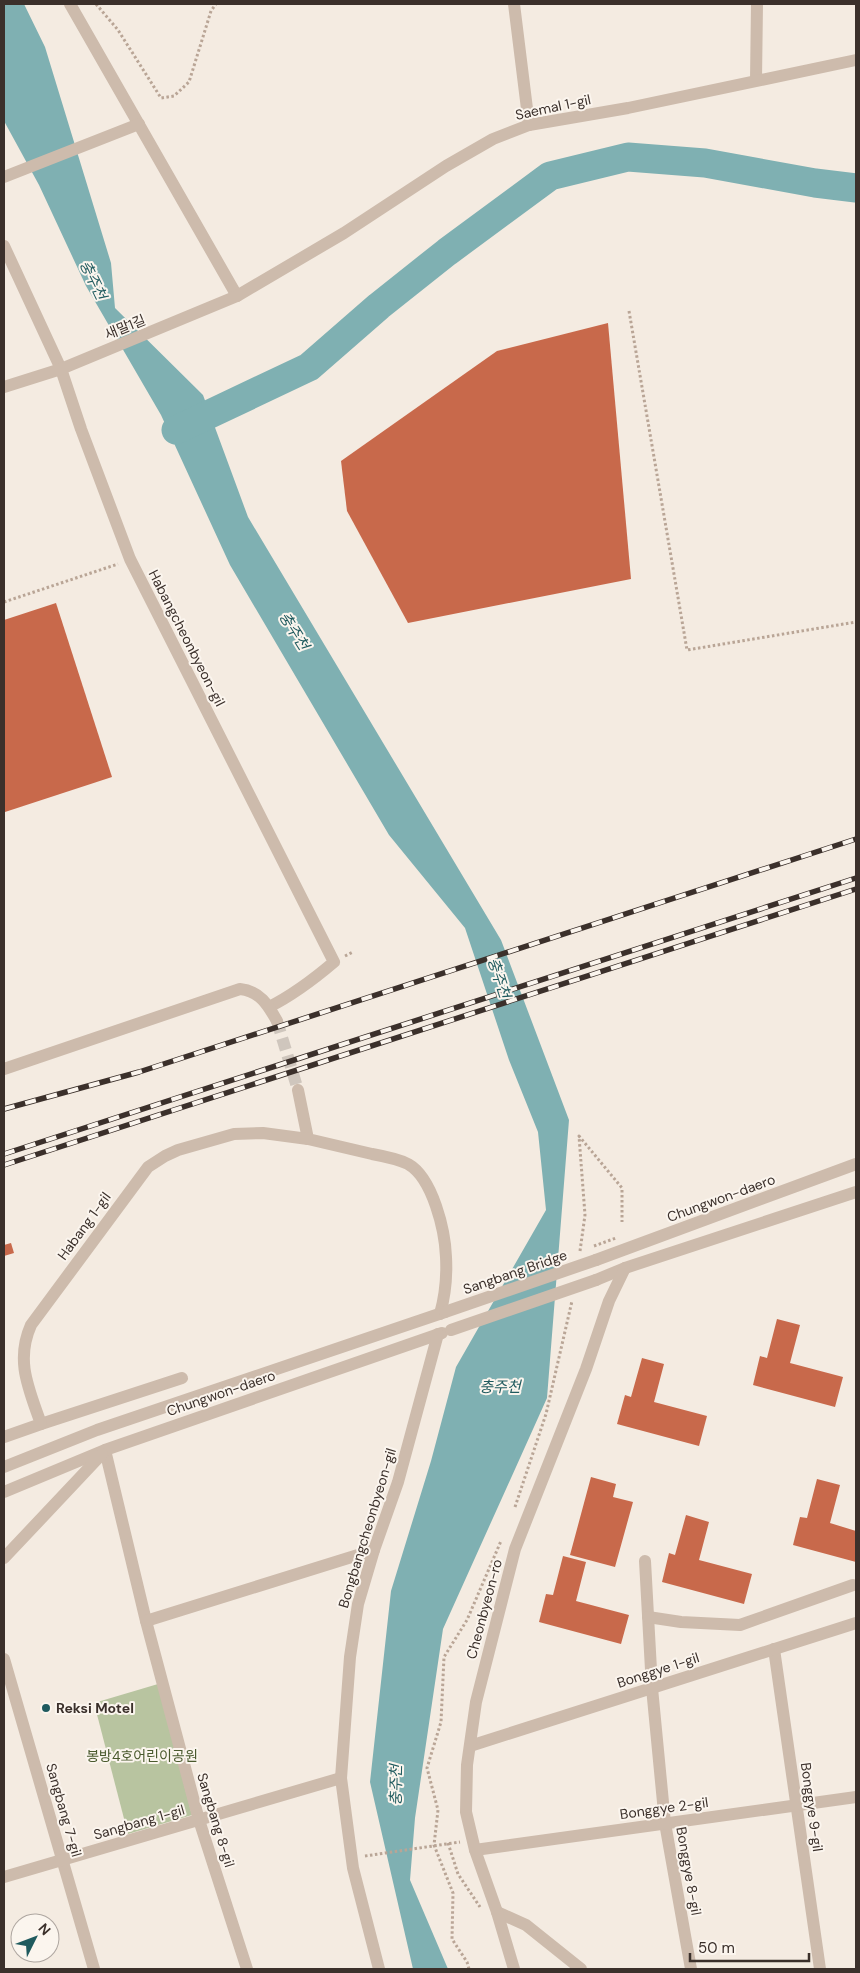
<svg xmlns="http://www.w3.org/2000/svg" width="860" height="1973" viewBox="0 0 860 1973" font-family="'DM Sans','Noto Sans KR',sans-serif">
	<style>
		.green { fill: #b8c4a0 }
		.water { fill: #7fb0b2 }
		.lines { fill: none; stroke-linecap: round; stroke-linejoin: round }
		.river { stroke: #7fb0b2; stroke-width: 29 }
		.building { fill: #c8694b }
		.minor-tunnel { stroke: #cfc6bd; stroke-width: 12; stroke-dasharray: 12 6; stroke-linecap: butt }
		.path { stroke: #b9a596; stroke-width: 3; stroke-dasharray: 2.5 2.5; stroke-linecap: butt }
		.minor { stroke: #cdbbac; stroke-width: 12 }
		.rail-casing { stroke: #3b302b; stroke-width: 5.5 }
		.rail { stroke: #fbf5ee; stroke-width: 4; stroke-dasharray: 11; stroke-linecap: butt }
		.path-bridge { stroke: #b9a596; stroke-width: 3; stroke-dasharray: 2.5 2.5; stroke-linecap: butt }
		.minor-bridge { stroke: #cdbbac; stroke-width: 12 }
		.poi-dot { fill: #1f5a5e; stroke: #fbf5ee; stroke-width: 2 }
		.labels { text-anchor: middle; stroke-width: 4; stroke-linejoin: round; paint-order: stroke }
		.street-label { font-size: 14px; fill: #3b302b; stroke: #fbf5ee }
		.poi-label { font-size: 14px; font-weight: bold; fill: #3b302b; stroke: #fbf5ee; text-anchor: start }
		.park-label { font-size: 14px; fill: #4a5a2e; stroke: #fbf5ee }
		.water-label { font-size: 15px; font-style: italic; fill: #1f5a5e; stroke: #fbf5ee }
	</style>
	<rect width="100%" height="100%" fill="#f4ebe1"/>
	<path class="green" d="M 158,1684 L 192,1815 L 128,1834 L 94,1703 Z"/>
	<path class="water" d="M 4,4 L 24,4 L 45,47 L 111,263 L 115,308 L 203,395 L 248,517 L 501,940 L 569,1120 L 547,1398 L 443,1629 L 415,1818 L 410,1880 L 448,1969 L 413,1969 L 370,1782 L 391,1591 L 431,1461 L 456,1367 L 546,1210 L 538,1132 L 509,1060 L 465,928 L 389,835 L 230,565 L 161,415 L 86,286 L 39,185 L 4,121 Z"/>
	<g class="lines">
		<path class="river" d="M 176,430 L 309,367 L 379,306 L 447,252 L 550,176 L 628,157 L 705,163 L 815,183 L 856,188"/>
	</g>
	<g class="building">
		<path d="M 608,323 L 631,579 L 408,623 L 347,511 L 341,461 L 497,351 Z"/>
		<path d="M 56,603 L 112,777 L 5,812 L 4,620 Z"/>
		<path d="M 11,1243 L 14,1253 L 4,1256 L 4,1245 Z"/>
		<path d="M 777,1319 L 800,1325 L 790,1363 L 843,1377 L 835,1407 L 753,1385 L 760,1356 L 767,1358 Z"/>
		<path d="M 642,1358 L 664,1364 L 654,1402 L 707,1416 L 699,1446 L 617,1424 L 625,1395 L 631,1397 Z"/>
		<path d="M 591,1477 L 616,1484 L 613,1497 L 633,1502 L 615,1567 L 570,1555 Z"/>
		<path d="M 817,1479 L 840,1485 L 830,1523 L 856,1531 L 856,1562 L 793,1545 L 800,1517 L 807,1518 Z"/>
		<path d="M 686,1515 L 709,1522 L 699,1560 L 752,1574 L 744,1604 L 662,1582 L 669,1553 L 675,1555 Z"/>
		<path d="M 563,1556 L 586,1562 L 576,1601 L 629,1615 L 621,1644 L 539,1622 L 546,1594 L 553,1595 Z"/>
	</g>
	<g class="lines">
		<path class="minor-tunnel" d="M 277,1021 L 298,1090"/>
		<g class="path">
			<path d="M 96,4 L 118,30 L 161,98 L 174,96 L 189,82 L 211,11 L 216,4"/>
			<path d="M 629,311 L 687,650 L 856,622"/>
			<path d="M 4,602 L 118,564"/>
			<path d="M 345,956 L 353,952"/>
			<path d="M 580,1251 L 585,1215 L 579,1136 L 622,1188 L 622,1222"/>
			<path d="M 468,1288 L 475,1285"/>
			<path d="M 515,1507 L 546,1414 L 572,1301"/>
			<path d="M 448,1843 L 458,1874 L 480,1907"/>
			<path d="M 365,1856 L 460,1842"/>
			<path d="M 469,1969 L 467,1962 L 452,1939 L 453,1893 L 434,1845 L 438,1810 L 427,1768 L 441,1722 L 444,1657 L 467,1620 L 501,1541"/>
		</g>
		<g class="minor">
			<path d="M 70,4 L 237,296"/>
			<path d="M 514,4 L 529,125"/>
			<path d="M 756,80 L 757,4"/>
			<path d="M 4,177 L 139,124"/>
			<path d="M 4,246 L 61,369 L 81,429 L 130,559 L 334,962 C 314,979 293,995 269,1007"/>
			<path d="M 4,387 L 61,369 L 237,296 L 344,233 L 446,166 L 493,139 L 529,125 L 628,108 L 856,60"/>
			<path d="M 4,1069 L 240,989 C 260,991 268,1005 277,1021"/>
			<path d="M 298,1090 L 308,1139 C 330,1144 351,1149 372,1154 C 383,1156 398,1159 408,1164 C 433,1178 445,1231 446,1257 C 447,1275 445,1296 440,1314"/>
			<path d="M 596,1260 L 856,1164"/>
			<path d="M 596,1280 L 625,1268 L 856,1192"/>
			<path d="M 41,1424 L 182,1378"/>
			<path d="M 4,1437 L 41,1424 C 29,1389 15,1361 31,1325 L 148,1167 L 165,1156 L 178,1150 L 234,1134 L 263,1133 L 308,1139"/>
			<path d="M 105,1450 L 146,1621 L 199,1820 L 247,1969"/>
			<path d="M 4,1467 L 97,1430 L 445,1312"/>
			<path d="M 4,1492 L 105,1450 L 442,1333"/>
			<path d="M 4,1558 L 102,1454"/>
			<path d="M 645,1561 L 652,1688 L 665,1823 L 691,1969"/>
			<path d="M 648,1617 L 681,1622 L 740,1625 L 853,1585"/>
			<path d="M 146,1621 L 374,1550"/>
			<path d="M 774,1649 L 820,1969"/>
			<path d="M 4,1659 L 94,1969"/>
			<path d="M 470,1746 L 856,1623"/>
			<path d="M 475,1850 L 856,1797"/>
			<path d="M 4,1877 L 341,1778"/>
			<path d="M 497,1912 L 526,1925 L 581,1969"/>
			<path d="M 379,1969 L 353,1868 L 341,1778 L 350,1657 L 358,1604 L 374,1550 L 398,1482 L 438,1334"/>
			<path d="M 514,1969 L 497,1912 L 475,1850 L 466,1812 L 467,1765 L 476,1702 L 515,1549 L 586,1369 L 609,1301 L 625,1268"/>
		</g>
		<defs>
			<g id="rail">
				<path d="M 4,1109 L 139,1072 L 856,839"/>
				<path d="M 4,1154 L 856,878"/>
				<path d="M 4,1165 L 856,889"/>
			</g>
		</defs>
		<use href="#rail" class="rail-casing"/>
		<use href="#rail" class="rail"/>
		<g class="path-bridge">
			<path d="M 594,1246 L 616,1238"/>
			<path d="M 475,1285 L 502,1276"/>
		</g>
		<g class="minor-bridge">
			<path d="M 445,1312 L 596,1260"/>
			<path d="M 451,1330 L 596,1280"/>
		</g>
	</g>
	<circle class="poi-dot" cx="46" cy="1708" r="5"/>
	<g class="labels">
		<g class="street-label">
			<text transform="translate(553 107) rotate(-12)" y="5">Saemal 1-gil</text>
			<text transform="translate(125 327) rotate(-22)" y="5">새말1길</text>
			<text transform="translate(187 638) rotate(63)" y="5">Habangcheonbyeon-gil</text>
			<text transform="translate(721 1198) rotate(-20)" y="5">Chungwon-daero</text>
			<text transform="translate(84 1226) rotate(-54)" y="5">Habang 1-gil</text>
			<text transform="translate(515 1272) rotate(-19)" y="5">Sangbang Bridge</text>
			<text transform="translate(221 1393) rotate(-19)" y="5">Chungwon-daero</text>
			<text transform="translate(367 1528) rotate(-73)" y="5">Bongbangcheonbyeon-gil</text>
			<text transform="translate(484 1609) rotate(-75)" y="5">Cheonbyeon-ro</text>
			<text transform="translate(658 1670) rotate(-18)" y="5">Bonggye 1-gil</text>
			<text transform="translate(812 1807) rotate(82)" y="5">Bonggye 9-gil</text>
			<text transform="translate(664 1808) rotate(-8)" y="5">Bonggye 2-gil</text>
			<text transform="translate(64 1810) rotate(74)" y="5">Sangbang 7-gil</text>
			<text transform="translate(216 1820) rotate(73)" y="5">Sangbang 8-gil</text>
			<text transform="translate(139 1822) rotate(-16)" y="5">Sangbang 1-gil</text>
			<text transform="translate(689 1871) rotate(80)" y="5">Bonggye 8-gil</text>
		</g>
		<g class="poi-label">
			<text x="56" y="1713">Reksi Motel</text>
		</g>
		<g class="park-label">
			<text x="142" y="1761">봉방4호어린이공원</text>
		</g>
		<g class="water-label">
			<text transform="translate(93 280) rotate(64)" y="5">충주천</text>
			<text transform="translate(294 631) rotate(58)" y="5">충주천</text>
			<text transform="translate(499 978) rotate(72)" y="5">충주천</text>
			<text x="500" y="1392">충주천</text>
			<text transform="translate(396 1785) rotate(-89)" y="5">충주천</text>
		</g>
	</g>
	<rect width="860" height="1973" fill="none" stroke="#3b302b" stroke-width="10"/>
	<g transform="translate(35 1938) rotate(48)"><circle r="24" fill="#fbf5ee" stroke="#aea6a0"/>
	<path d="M0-4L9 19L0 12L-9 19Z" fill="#1f5a5e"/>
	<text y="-8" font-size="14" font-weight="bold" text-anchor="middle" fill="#3b302b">N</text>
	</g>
	<path d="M690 1953v8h119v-8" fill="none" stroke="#3b302b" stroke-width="2.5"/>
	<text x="698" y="1953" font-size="15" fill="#3b302b" stroke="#fbf5ee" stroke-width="4" paint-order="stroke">50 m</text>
</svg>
